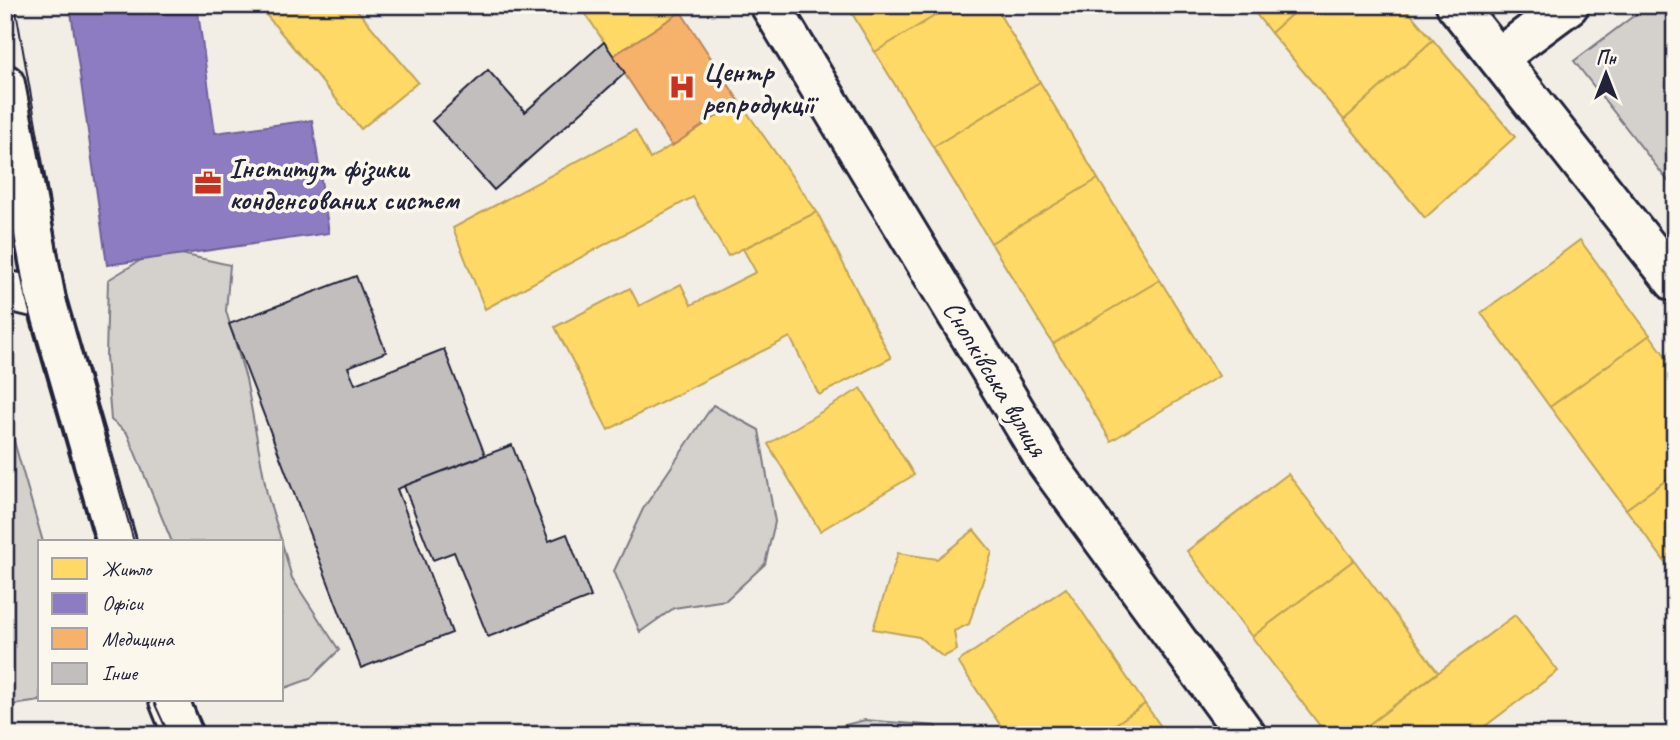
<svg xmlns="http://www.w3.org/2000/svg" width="1680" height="740" viewBox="0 0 1680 740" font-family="Caveat,sans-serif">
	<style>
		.green { fill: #d4d1cc; stroke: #7b7a84; stroke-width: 2 }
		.homes { fill: #ffd966; stroke: #bda259; stroke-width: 2 }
		.offices { fill: #8e7cc3; stroke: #6e619a; stroke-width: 2 }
		.health { fill: #f6b26b; stroke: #b6875d; stroke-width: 2 }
		.building { fill: #c2bebe; stroke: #22223b; stroke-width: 2 }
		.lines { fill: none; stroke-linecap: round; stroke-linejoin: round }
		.minor-casing { stroke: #22223b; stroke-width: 44 }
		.major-casing { stroke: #22223b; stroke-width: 44 }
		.minor { stroke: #fbf7ec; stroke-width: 38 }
		.major { stroke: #fbf7ec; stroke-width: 38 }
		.tram { stroke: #22223b; stroke-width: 2 }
		.labels { text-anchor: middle; stroke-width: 7; stroke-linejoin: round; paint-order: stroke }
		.poi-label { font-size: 28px; font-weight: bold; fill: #22223b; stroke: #fbf7ec; text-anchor: start }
		.street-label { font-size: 28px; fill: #22223b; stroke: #fbf7ec }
	</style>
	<rect width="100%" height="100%" fill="#f2eee5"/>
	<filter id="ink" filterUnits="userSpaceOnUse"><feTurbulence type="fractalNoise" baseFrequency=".0143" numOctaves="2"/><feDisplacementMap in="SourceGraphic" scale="14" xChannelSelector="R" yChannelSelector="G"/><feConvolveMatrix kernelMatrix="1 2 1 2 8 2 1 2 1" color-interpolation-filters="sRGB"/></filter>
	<g filter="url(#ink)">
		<g class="green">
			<path d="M 1648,5 L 1675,5 L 1675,190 L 1574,61 Z"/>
			<path d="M 159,249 L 230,265 L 226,311 L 246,379 L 267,494 L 282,542 L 172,542 L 127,433 L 111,420 L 106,356 L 108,280 Z"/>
			<path d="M 713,405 L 759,430 L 775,522 L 765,564 L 726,600 L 674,608 L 640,632 L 614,571 L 643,509 Z"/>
			<path d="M 5,410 L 43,542 L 40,542 L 40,700 L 47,700 L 5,706 Z"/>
			<path d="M 282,543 L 292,578 L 339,650 L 310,679 L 282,689 Z"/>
			<path d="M 865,720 L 936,726 L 940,735 L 805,735 Z"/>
		</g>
		<g class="homes">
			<path d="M 258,5 L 353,5 L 418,82 L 361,129 Z"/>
			<path d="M 580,5 L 676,5 L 681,12 L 613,56 Z"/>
			<path d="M 847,5 L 953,5 L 875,52 Z"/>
			<path d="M 953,5 L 994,5 L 1040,82 L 933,147 L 875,52 Z"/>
			<path d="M 1249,5 L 1302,5 L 1271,33 Z"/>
			<path d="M 1302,5 L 1403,5 L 1433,40 L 1344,120 L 1271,33 Z"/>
			<path d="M 1433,40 L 1515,137 L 1425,218 L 1344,120 Z"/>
			<path d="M 1040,82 L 1098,179 L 991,243 L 933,147 Z"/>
			<path d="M 739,101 L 817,212 L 728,256 L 693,197 L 485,309 L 453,228 L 635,130 L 650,159 Z"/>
			<path d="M 1098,179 L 1160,280 L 1053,344 L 991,243 Z"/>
			<path d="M 817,212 L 891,358 L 819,395 L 790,337 L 608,430 L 555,327 L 630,288 L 639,306 L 681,284 L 691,305 L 756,272 L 743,249 Z"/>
			<path d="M 1580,240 L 1650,335 L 1550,407 L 1481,313 Z"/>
			<path d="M 1160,280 L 1219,376 L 1111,441 L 1053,344 Z"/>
			<path d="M 1650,335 L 1675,369 L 1675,474 L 1626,509 L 1550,407 Z"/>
			<path d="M 861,388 L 914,475 L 820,531 L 768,444 Z"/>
			<path d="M 1288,474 L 1354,560 L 1252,637 L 1187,551 Z"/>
			<path d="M 1675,474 L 1675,567 L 1671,570 L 1626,509 Z"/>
			<path d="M 974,530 L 992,552 L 969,624 L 954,631 L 957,650 L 943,657 L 919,637 L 873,629 L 898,553 L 937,559 Z"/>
			<path d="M 1354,560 L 1438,672 L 1355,735 L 1327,735 L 1252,637 Z"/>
			<path d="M 1066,588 L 1145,704 L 1100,735 L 1007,735 L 958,662 Z"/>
			<path d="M 1515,615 L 1558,671 L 1484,727 L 1490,735 L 1355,735 Z"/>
			<path d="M 1145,704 L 1167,735 L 1100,735 Z"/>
		</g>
		<path class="offices" d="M 70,5 L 197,5 L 215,133 L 312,120 L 329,233 L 107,265 Z"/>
		<path class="health" d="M 681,12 L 739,101 L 672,146 L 613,56 Z"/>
		<g class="building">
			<path d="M 604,42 L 625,73 L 494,190 L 432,121 L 488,70 L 525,112 Z"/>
			<path d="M 356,276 L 386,352 L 348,367 L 355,384 L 444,349 L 485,455 L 397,489 L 452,633 L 361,668 L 229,324 Z"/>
			<path d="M 512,445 L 549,541 L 567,534 L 591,597 L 488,637 L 454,552 L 433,560 L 404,486 Z"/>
		</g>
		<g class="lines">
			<defs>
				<g id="minor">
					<path d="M 1456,5 L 1675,282"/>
					<path d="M 1499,57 L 1569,5"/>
				</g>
				<g id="major">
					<path d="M 770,5 L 1045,460 L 1246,735"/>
					<path d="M 5,84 L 46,300 L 116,542"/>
					<path d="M 5,290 L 46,300"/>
					<path d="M 169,700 L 183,735"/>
				</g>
			</defs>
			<use href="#minor" class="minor-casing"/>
			<use href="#major" class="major-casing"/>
			<use href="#minor" class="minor"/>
			<use href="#major" class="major"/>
			<g class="tram">
				<path d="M 15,5 L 67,301 L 134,542"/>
				<path d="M 5,186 L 25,295 L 96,542"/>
				<path d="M 153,700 L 169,735"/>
				<path d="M 191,700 L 207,735"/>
			</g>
		</g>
	</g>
	<defs>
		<symbol id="hospital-bare" viewBox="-9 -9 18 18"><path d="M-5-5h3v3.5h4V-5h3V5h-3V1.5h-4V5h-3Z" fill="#c8321e" stroke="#fbf7ec" stroke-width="2.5" paint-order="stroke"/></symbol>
		<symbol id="office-bare" viewBox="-9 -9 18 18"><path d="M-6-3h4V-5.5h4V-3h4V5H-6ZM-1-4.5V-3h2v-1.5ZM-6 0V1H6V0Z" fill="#c8321e" stroke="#fbf7ec" stroke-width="2.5" paint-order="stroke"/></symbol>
	</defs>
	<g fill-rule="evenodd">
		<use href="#hospital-bare" x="663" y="68" width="38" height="38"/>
		<use href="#office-bare" x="189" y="164" width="38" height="38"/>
	</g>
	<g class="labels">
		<g class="poi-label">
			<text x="703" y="81">Центр<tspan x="703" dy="32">репродукції</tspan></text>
			<text x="229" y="177">Інститут фізики<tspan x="229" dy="32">конденсованих систем</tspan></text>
		</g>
		<g class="street-label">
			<text transform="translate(996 378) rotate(59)" y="10">Снопківська вулиця</text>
		</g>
	</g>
	<rect width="1680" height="740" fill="none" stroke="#fbf7ec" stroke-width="28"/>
	<rect x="14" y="14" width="1652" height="712" fill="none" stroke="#22223b" stroke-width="2.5" filter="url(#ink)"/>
	<rect x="38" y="540" width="245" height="161" fill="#fbf7ec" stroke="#a4a2a5" stroke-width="2"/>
	<rect x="52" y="558" width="35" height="21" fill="#ffd966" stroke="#a4a2a5" stroke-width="2"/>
	<text x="102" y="576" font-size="21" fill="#22223b">Житло</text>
	<rect x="52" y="593" width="35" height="21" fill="#8e7cc3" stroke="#a4a2a5" stroke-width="2"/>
	<text x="102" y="610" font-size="21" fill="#22223b">Офіси</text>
	<rect x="52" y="628" width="35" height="21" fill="#f6b26b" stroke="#a4a2a5" stroke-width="2"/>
	<text x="102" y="646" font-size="21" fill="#22223b">Медицина</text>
	<rect x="52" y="663" width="35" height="21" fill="#c2bebe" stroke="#a4a2a5" stroke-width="2"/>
	<text x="102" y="680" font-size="21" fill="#22223b">Інше</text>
	<g transform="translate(1606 74)" stroke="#fbf7ec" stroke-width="5" paint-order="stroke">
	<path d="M0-5L12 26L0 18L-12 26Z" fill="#22223b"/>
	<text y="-10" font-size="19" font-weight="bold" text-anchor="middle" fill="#22223b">Пн</text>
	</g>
</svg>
